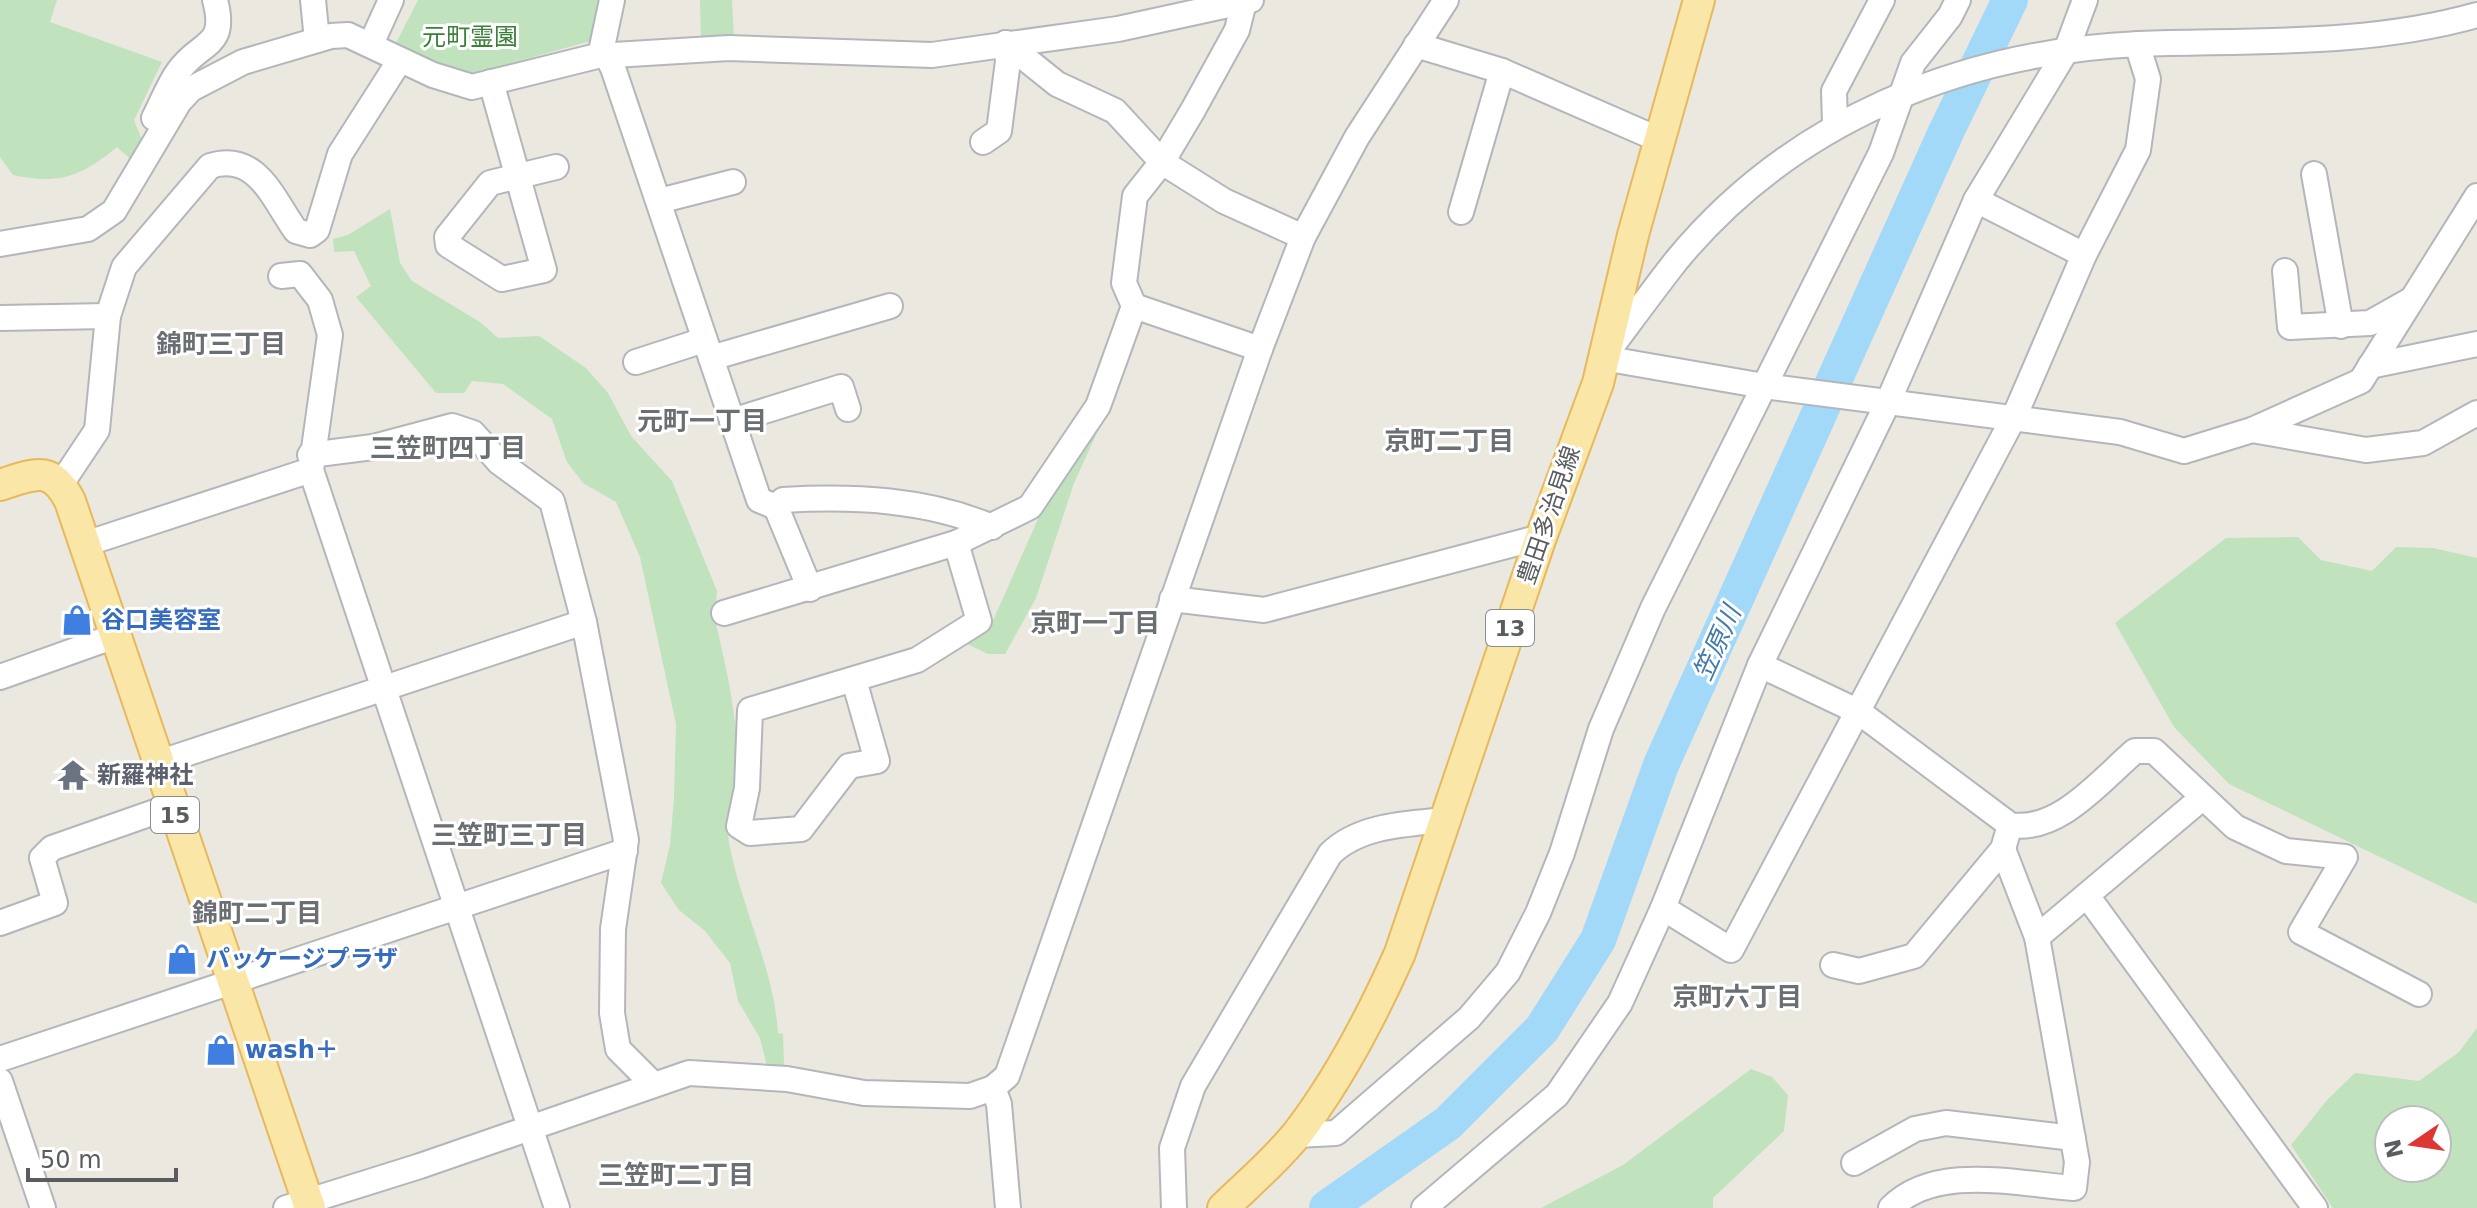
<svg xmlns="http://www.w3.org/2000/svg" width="2477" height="1208" viewBox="0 0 2477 1208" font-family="'DejaVu Sans','Noto Sans JP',sans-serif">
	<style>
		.green { fill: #c0e2bd; fill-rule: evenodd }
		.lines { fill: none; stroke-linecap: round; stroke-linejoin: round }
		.river { stroke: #a2d9f9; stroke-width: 36 }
		.minor-casing { stroke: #b3b6ba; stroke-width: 28 }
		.major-casing { stroke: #e8b85c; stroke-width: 34 }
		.minor { stroke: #fff; stroke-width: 24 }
		.major { stroke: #fae7a7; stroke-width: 30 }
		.labels { text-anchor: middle; stroke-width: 6; stroke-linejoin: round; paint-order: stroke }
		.shield { fill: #fff; stroke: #8b8e90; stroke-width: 2 }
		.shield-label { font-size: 22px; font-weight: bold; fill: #595d60 }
		.park-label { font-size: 24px; fill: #3a8039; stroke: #fff }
		.street-label { font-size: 24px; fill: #595d60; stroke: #fff }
		.shop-label { font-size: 24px; font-weight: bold; fill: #366cbe; stroke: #fff; text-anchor: start }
		.worship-label { font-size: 24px; font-weight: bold; fill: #5b616d; stroke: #fff; text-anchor: start }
		.neighbourhood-label { font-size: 26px; font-weight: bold; fill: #6a6f72; stroke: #fff }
		.water-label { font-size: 26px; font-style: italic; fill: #427aa9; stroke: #fff }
	</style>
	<rect width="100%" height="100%" fill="#ebe8e0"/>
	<g class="green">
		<path d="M 0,0 L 57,0 L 50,22 L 162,62 L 134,120 L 147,153 L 137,165 L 117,147 C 81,177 58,185 13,175 L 0,157 Z"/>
		<path d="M 418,0 L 606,0 L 598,39 L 469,75 L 437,66 L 395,45 Z"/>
		<path d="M 700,0 L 732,0 L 734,41 L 701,41 Z"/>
		<path d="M 390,209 L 400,263 L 412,281 L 480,322 L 498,338 L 539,336 L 586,368 L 608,393 L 631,436 L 672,481 L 717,591 L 716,605 L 712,607 C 726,667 738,713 738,776 C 738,798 725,822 729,843 C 741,907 774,968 778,1033 L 783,1034 L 784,1066 L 767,1066 L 760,1038 L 738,1001 L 730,963 L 705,931 L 679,910 L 661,883 L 670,845 L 674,798 L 676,724 L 640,557 L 616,502 L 583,483 L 567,462 L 552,419 L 503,384 L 472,381 L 464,393 L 436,393 L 356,297 L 371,286 L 354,251 L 334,252 L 333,239 L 348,235 Z"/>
		<path d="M 1102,422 L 1074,483 L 1036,598 L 1005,654 L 988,654 L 965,643 L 991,625 L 1050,492 Z"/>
		<path d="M 2298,537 L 2321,560 L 2372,571 L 2396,547 L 2433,548 L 2477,558 L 2477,904 L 2229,784 L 2174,727 L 2115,623 L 2226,538 Z"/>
		<path d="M 2477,1028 L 2477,1208 L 2333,1208 L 2291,1145 L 2328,1099 L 2355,1073 L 2419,1081 L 2459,1052 ZM 2389,1120 L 2437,1120 L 2437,1168 L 2389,1168 Z"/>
		<path d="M 1751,1069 L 1772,1077 L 1788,1095 L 1784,1131 L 1713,1198 L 1713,1208 L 1541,1208 L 1623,1165 Z"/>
	</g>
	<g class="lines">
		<path class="river" d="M 1327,1208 L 1448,1123 L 1542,1029 L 1598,940 L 1661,765 L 1946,132 L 2010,0"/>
		<defs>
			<g id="minor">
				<path d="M 313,0 L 317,40"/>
				<path d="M 612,0 L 602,47 L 613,68 L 759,500 L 776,507 L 810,589"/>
				<path d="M 2477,15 C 2367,46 2253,40 2139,44 C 1961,52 1791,121 1676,261 C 1651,293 1627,326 1603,358 L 1764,386 L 2120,432 L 2184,451 L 2252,430 L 2361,381 L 2477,196"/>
				<path d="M 1006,43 L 1057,84 L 1115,111 L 1162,162 L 1224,201 L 1303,237"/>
				<path d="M 371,44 L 391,0"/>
				<path d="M 1416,45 L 1502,71 L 1660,140"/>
				<path d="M 491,82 L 544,270 L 502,279 L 448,245 L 447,237 L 490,183 L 556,167"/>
				<path d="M 154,118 C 162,103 168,86 178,72 C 200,40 228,49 215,0"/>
				<path d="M 1835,124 L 1834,91 L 1882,0"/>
				<path d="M 983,142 L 999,131 L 1008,61 L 1006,43"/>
				<path d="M 2314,174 L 2341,326"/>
				<path d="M 1976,200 L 2084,255"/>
				<path d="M 659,201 L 733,182"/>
				<path d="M 1461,212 L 1502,71"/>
				<path d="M 0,244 L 88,229 L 114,211 L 179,102 L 191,89 L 243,62 L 331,36 L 348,35 L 433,75 L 472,87 L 597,56 L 729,48 L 932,55 L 1118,29 L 1251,0"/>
				<path d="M 2285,271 L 2290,327 L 2370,323 L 2409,301"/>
				<path d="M 281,276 L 300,274 L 320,300 L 330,335 L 311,470 L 557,1208"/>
				<path d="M 1134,306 L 1260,349"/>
				<path d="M 0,318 L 108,316"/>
				<path d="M 711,358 L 890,306"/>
				<path d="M 636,362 L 704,340"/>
				<path d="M 2370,366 L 2477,344"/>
				<path d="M 732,421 L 841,387 L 848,409"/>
				<path d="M 2252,430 L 2366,450 L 2423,443 L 2477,413"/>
				<path d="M 310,455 L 373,447 L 452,426 L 473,433 L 499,462 L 552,501 L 584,622 L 626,840 L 613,929 L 612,1013 L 618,1049 L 653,1084"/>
				<path d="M 61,484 L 97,430 L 108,316 L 124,267 L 210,166 C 257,151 273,199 296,231 L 310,235 L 317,230 L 340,154 L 400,60"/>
				<path d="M 776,507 L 783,500 C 854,496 926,499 992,527"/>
				<path d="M 85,544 L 311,470"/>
				<path d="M 1172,599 L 1264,610 L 1529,540 L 1540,540"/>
				<path d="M 724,613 L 956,543 L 1030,507 L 1098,406 L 1134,306 L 1124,283 L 1135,196 L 1162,162 L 1193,110 L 1237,30 L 1244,2"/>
				<path d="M 1760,665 L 1859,712 L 2010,825 C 2059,833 2101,780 2135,751 L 2154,751 L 2235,827 L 2286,851 L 2345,857 L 2301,932 L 2419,994"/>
				<path d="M 0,677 L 115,636"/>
				<path d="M 854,680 L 877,761 L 849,766 L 801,829 L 750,833 L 739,826 L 747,788 L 750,710 L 917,660 L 979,621 L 956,543"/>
				<path d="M 158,763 L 584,622"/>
				<path d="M 2088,897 L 2315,1208"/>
				<path d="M 1663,908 L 1731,950 L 2015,415 L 2084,255 L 2138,150 L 2148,79 L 2137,44"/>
				<path d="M 0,923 L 55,903 L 42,858 L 52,848 L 172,806"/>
				<path d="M 2037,937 L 2202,798"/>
				<path d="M 1833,965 L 1859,971 L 1914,956 L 2003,849 L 2007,835"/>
				<path d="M 0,1059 L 625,851"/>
				<path d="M 0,1081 L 43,1208"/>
				<path d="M 993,1088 L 999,1104 L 1008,1208"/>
				<path d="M 1296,1135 L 1336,1133 L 1469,1018 L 1508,972 L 1538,913 L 1562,853 L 1601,729 L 1653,608 L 1881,153 L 1913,63 L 1950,16 L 1958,0"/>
				<path d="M 1854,1163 L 1915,1129 L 1946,1123 L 2073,1138"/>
				<path d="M 286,1208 L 420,1166 L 689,1073 L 787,1079 L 864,1093 L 970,1096 L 993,1088 L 1007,1076 L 1260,349 L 1303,237 L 1357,137 L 1446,0"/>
				<path d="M 1174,1208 L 1172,1148 L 1193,1086 L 1330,854 C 1359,825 1407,824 1446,820"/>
				<path d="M 1424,1208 L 1557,1095 L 1620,1003 L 1663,908 L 1760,665 L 1888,402 L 1976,200 L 2066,51 L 2085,0"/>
				<path d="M 1891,1208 C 1935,1163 2017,1184 2074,1188 L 2077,1162 L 2037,937 L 2003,849"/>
			</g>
			<g id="major">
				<path d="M 0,485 C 34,474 51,464 70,501 L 310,1208"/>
				<path d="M 1223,1208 C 1248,1184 1275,1161 1297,1134 C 1340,1078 1372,1016 1400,953 L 1540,540 L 1598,383 L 1633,235 L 1699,0"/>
			</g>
		</defs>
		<use href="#minor" class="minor-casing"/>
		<use href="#major" class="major-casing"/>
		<use href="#minor" class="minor"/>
		<use href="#major" class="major"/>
	</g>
	<defs>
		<symbol id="shop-bare" viewBox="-9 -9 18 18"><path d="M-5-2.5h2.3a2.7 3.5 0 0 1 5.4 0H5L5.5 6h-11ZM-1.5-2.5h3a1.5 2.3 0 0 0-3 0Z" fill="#3f7fe0" stroke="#fff" stroke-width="2.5" paint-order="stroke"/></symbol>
		<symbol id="temple-bare" viewBox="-9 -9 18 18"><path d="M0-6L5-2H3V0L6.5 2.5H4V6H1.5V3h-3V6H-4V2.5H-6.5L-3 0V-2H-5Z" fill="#6b7280" stroke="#fff" stroke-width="2.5" paint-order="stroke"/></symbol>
	</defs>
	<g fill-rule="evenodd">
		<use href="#shop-bare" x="55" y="598" width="44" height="44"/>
		<use href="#temple-bare" x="51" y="753" width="44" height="44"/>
		<use href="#shop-bare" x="160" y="937" width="44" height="44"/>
		<use href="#shop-bare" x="199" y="1028" width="44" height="44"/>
	</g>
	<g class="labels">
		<g class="shield">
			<rect x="1486" y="610" width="48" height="36" rx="6"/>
			<rect x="151" y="797" width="48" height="36" rx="6"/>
		</g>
		<g class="shield-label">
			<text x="1510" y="636">13</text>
			<text x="175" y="823">15</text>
		</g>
		<g class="park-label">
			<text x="470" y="45">元町霊園</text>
		</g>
		<g class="street-label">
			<text transform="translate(1549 515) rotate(-71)" y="8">豊田多治見線</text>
		</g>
		<g class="shop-label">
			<text x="101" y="628">谷口美容室</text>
			<text x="206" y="967">パッケージプラザ</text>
			<text x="245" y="1058">wash＋</text>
		</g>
		<g class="worship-label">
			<text x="97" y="783">新羅神社</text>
		</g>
		<g class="neighbourhood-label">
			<text x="221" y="353">錦町三丁目</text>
			<text x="702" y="430">元町一丁目</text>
			<text x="1449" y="450">京町二丁目</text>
			<text x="448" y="457">三笠町四丁目</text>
			<text x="1095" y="632">京町一丁目</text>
			<text x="509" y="844">三笠町三丁目</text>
			<text x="257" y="922">錦町二丁目</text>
			<text x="1737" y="1006">京町六丁目</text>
			<text x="676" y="1184">三笠町二丁目</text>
		</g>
		<g class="water-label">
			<text transform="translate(1717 643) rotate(-66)" y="9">笠原川</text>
		</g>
	</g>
	<g transform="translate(2413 1144) rotate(257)"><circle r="38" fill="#ffffff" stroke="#bdbebf" stroke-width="2"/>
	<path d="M0-6L14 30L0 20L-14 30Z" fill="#de3633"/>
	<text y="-12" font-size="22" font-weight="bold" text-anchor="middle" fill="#595d60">N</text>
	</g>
	<path d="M28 1168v12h148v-12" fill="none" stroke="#595d60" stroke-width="4"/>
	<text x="40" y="1168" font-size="24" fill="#595d60" stroke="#ffffff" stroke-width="6" paint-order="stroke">50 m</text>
</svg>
